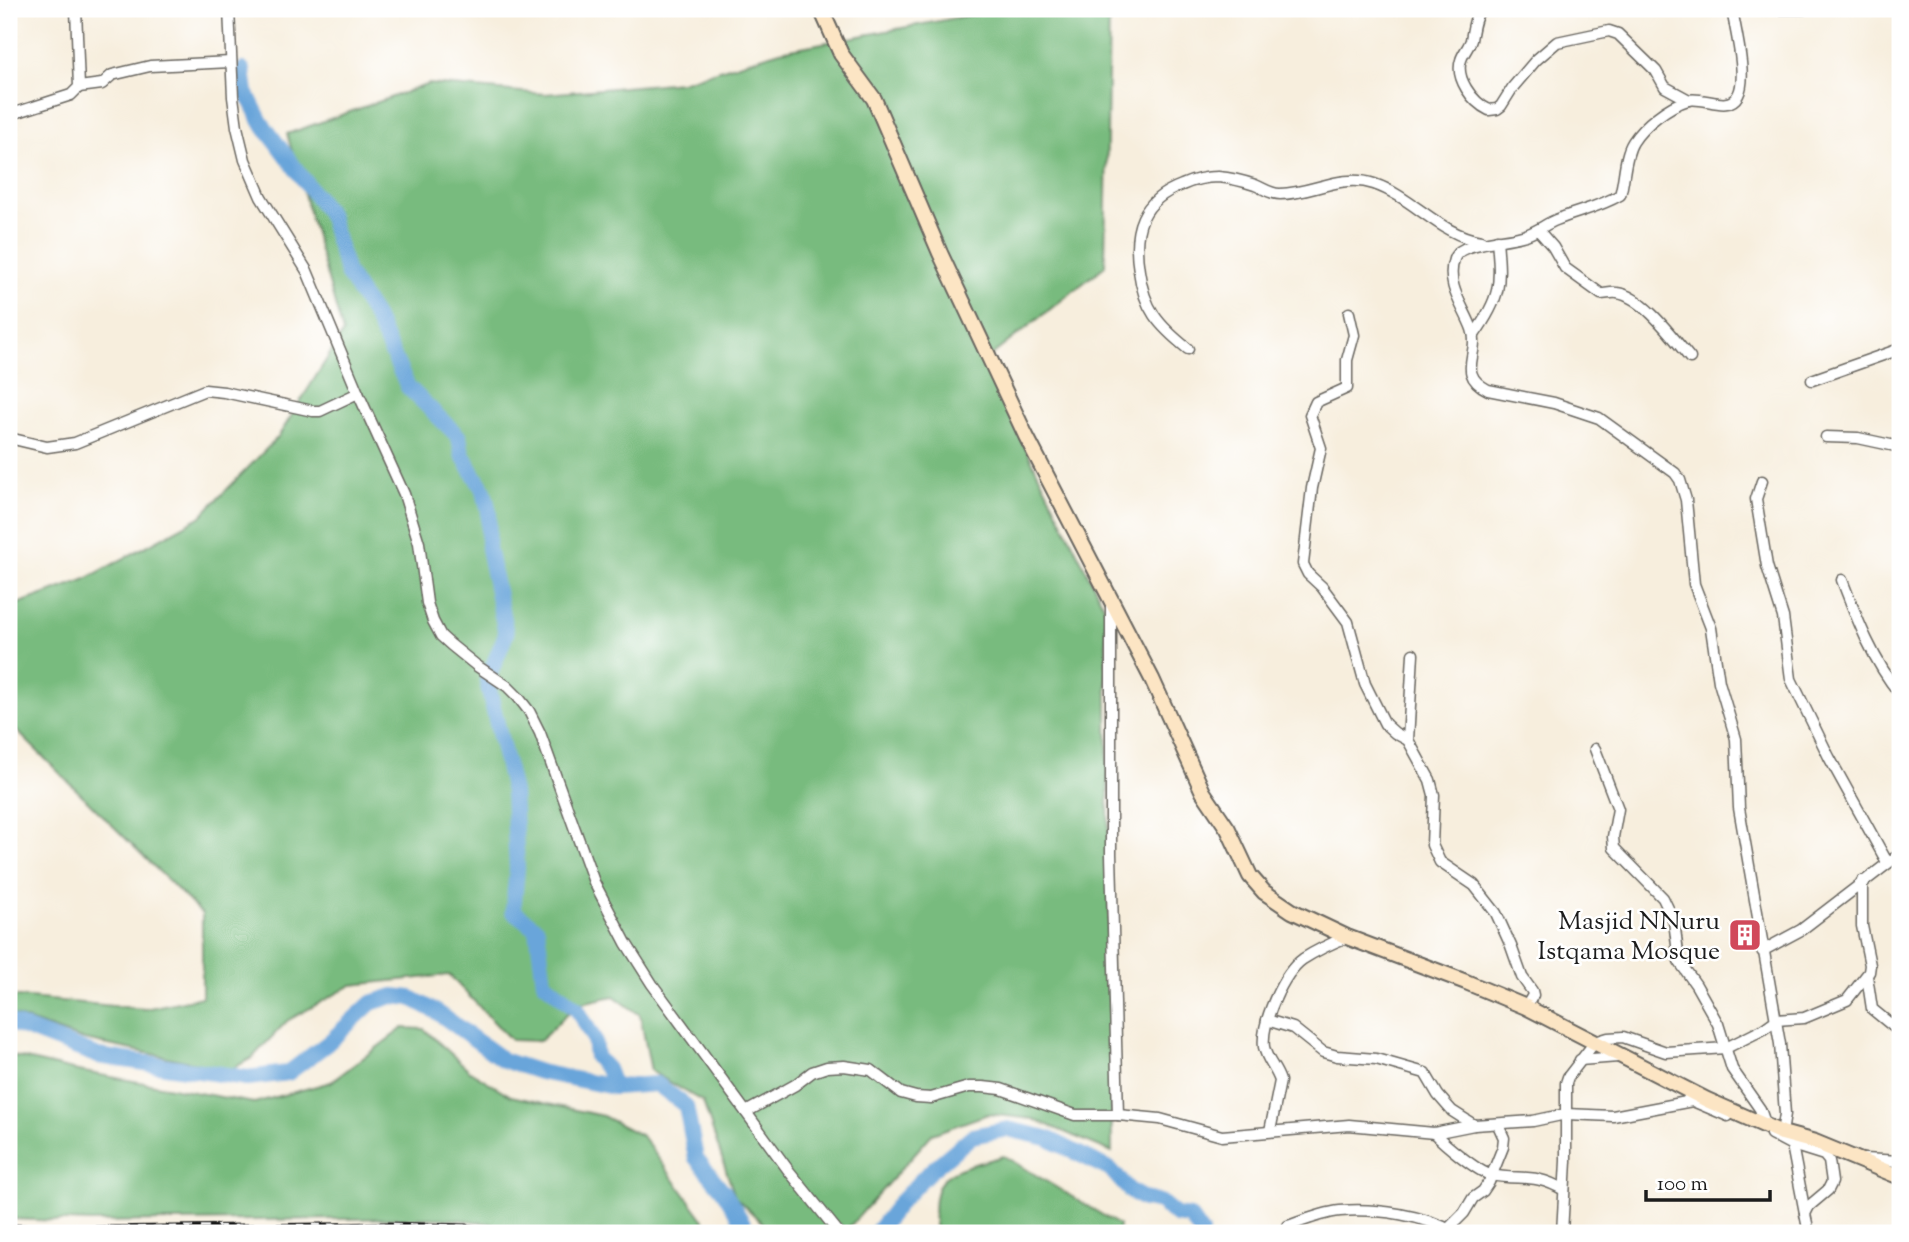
<svg xmlns="http://www.w3.org/2000/svg" width="1909" height="1242" viewBox="0 0 1909 1242" font-family="'Sorts Mill Goudy',serif">
	<style>
		.forest { fill: #78bb7e; stroke: #4a6c4d; stroke-width: 2 }
		.lines { fill: none; stroke-linecap: round; stroke-linejoin: round }
		.river { stroke: #69a5da; stroke-width: 16 }
		.street-casing { stroke: #696660; stroke-width: 13 }
		.secondary-casing { stroke: #696660; stroke-width: 18 }
		.street { stroke: #fff; stroke-width: 10 }
		.secondary { stroke: #fce5c4; stroke-width: 14 }
		.rail-casing { stroke: #1c1c1c; stroke-width: 5 }
		.rail { stroke: #fff; stroke-width: 2.5; stroke-dasharray: 8; stroke-linecap: butt }
		.labels { text-anchor: middle; stroke-width: 5; stroke-linejoin: round; paint-order: stroke }
		.poi-label { font-size: 26px; fill: #1c1c1c; stroke: #fff; text-anchor: end }
	</style>
	<rect width="100%" height="100%" fill="#fff"/>
	<filter id="ink" filterUnits="userSpaceOnUse"><feTurbulence type="fractalNoise" baseFrequency=".0143" numOctaves="2"/><feDisplacementMap in="SourceGraphic" scale="14" xChannelSelector="R" yChannelSelector="G"/><feConvolveMatrix kernelMatrix="1 2 1 2 8 2 1 2 1" color-interpolation-filters="sRGB"/></filter>
	<filter id="wash" filterUnits="userSpaceOnUse"><feTurbulence type="fractalNoise" baseFrequency=".00686" numOctaves="4" result="noise"/><feDisplacementMap in="SourceGraphic" scale="28" xChannelSelector="R" yChannelSelector="G"/><feGaussianBlur stdDeviation="1.57" result="paint"/><feColorMatrix in="noise" values="0 0 0 0 0 0 0 0 0 0 0 0 0 0 0 0 0 1.4 0 .05"/><feComposite in="paint" operator="in"/></filter>
	<g filter="url(#wash)">
		<rect width="100%" height="100%" fill="#f7eedd"/>
		<g class="forest">
			<path d="M 1003,9 L 1109,9 L 1105,266 L 983,362 L 1106,610 L 1112,1152 L 1033,1119 L 988,1114 L 932,1134 L 844,1233 L 773,1233 L 735,1197 L 703,1102 L 651,1071 L 640,1015 L 614,996 L 577,1004 L 540,1041 L 511,1040 L 449,975 L 352,985 L 287,1021 L 252,1058 L 230,1070 L 84,1040 L 9,1014 L 9,996 L 145,1009 L 202,997 L 202,914 L 9,723 L 9,607 L 84,580 L 200,517 L 278,437 L 343,333 L 287,134 L 429,84 L 545,94 L 681,82 L 780,51 Z"/>
			<path d="M 403,1028 L 424,1029 L 470,1071 L 511,1096 L 603,1116 L 642,1136 L 713,1233 L 531,1233 C 497,1223 465,1219 429,1218 L 91,1222 L 9,1219 L 9,1055 L 73,1070 L 254,1103 L 331,1082 Z"/>
			<path d="M 1004,1156 L 1119,1225 L 1118,1233 L 936,1233 C 927,1168 952,1171 1004,1156 Z"/>
		</g>
		<g class="lines">
			<g class="river">
				<path d="M 243,70 L 246,92 L 261,122 L 329,214 L 347,273 L 375,317 L 408,387 L 459,437 L 462,454 L 484,491 L 489,512 L 488,548 L 506,634 L 487,681 L 513,792 L 517,869 L 513,911 L 537,929 L 544,982 L 577,1009 L 594,1039 L 596,1057 L 607,1069 L 614,1087"/>
				<path d="M 9,1022 L 98,1056 L 247,1078 L 288,1073 L 328,1043 L 371,1003 L 393,996 L 411,998 L 437,1012 L 503,1060 L 540,1072 L 614,1087 L 657,1084 L 686,1106 L 696,1158 L 724,1192 L 749,1233"/>
				<path d="M 876,1233 L 900,1202 L 928,1173 L 972,1136 L 1008,1129 L 1047,1138 L 1111,1170 L 1130,1191 L 1144,1199 L 1160,1202 L 1176,1215 L 1190,1217 L 1201,1233"/>
			</g>
		</g>
	</g>
	<g filter="url(#ink)">
		<g class="lines">
			<defs>
				<g id="street">
					<path d="M 229,9 L 233,97 L 237,127 L 245,160 L 261,197 L 307,271 L 358,393 L 404,494 L 419,543 L 427,603 L 433,621 L 441,636 L 451,645 L 477,666 L 507,686 L 518,697 L 529,711 L 540,733 L 594,882 L 626,943 L 652,984 L 789,1171 L 839,1233"/>
					<path d="M 1481,9 C 1474,17 1473,29 1471,40 C 1469,47 1463,53 1461,60 C 1455,78 1472,102 1489,110 L 1497,109 L 1501,106 L 1513,87 L 1536,60 L 1557,42 L 1609,31 L 1618,34 L 1656,71 L 1665,87 L 1689,100"/>
					<path d="M 1732,9 C 1735,29 1748,77 1738,95 C 1728,113 1705,96 1688,100 C 1668,106 1644,125 1633,142 C 1624,156 1625,179 1620,195 C 1600,207 1578,211 1556,220 C 1544,225 1535,233 1522,236 C 1508,240 1494,240 1480,244 C 1471,246 1457,249 1454,259 C 1445,285 1464,307 1472,329 C 1481,354 1455,373 1488,390 L 1554,403 L 1599,418 L 1675,473 L 1680,480 L 1686,500 L 1694,584 L 1711,628 L 1719,682 L 1736,739 L 1739,808 L 1780,1044 L 1785,1114 L 1782,1133"/>
					<path d="M 1755,9 L 1804,9"/>
					<path d="M 79,87 L 102,84 L 112,75 L 150,66 L 231,62"/>
					<path d="M 18,112 L 71,95 L 79,87 L 76,9"/>
					<path d="M 1538,230 L 1553,247 L 1565,268 L 1601,294 C 1606,294 1612,292 1617,293 C 1643,296 1674,339 1690,358"/>
					<path d="M 1349,313 L 1354,335 L 1347,360 L 1347,388 L 1316,402 L 1310,415 L 1321,448 L 1312,488 L 1303,564 L 1308,574 L 1322,587 L 1348,622 L 1365,684 L 1385,724 L 1395,733 L 1408,740"/>
					<path d="M 1474,335 C 1501,297 1501,285 1497,240"/>
					<path d="M 1188,349 C 1158,325 1144,309 1139,271 C 1132,229 1142,200 1182,185 C 1193,180 1206,177 1218,177 C 1230,178 1243,181 1255,185 C 1263,188 1270,194 1280,194 C 1312,194 1341,173 1374,184 C 1413,197 1440,235 1481,241"/>
					<path d="M 1812,380 L 1900,349"/>
					<path d="M 1826,437 L 1858,438 L 1900,447"/>
					<path d="M 9,438 L 47,447 L 75,443 L 205,390 L 224,392 L 313,411 L 320,411 L 358,393"/>
					<path d="M 1762,481 L 1756,499 L 1767,566 L 1783,617 L 1791,679 L 1829,757 L 1887,862"/>
					<path d="M 1842,580 C 1857,619 1873,661 1900,694"/>
					<path d="M 1111,605 L 1111,854 L 1118,1115"/>
					<path d="M 1413,654 L 1408,740 L 1430,780 L 1434,795 L 1432,845 L 1440,862 L 1474,885 L 1496,913 L 1511,946 L 1522,977 L 1532,991 L 1533,995 L 1526,1007"/>
					<path d="M 1595,749 L 1618,809 L 1613,837 L 1614,848 L 1663,898 L 1674,921 L 1679,961 L 1696,985 L 1718,1024 L 1732,1069 L 1760,1109 L 1766,1126"/>
					<path d="M 1762,951 L 1801,930 L 1900,854"/>
					<path d="M 1867,976 L 1872,1009 L 1900,1032"/>
					<path d="M 1267,1020 L 1293,1028 L 1323,1052 L 1337,1056 L 1376,1059 L 1425,1073 L 1438,1095 L 1452,1111 L 1474,1125"/>
					<path d="M 1580,1060 L 1618,1057"/>
					<path d="M 1688,1099 L 1728,1116"/>
					<path d="M 746,1112 L 795,1085 L 812,1072 L 827,1067 L 844,1066 L 871,1070 L 901,1093 L 916,1097 L 931,1098 L 969,1087 L 983,1087 L 1001,1089 L 1075,1115 L 1118,1115 L 1160,1119 L 1222,1136 L 1349,1125 L 1434,1133 L 1474,1125 L 1533,1121 L 1566,1114 L 1613,1116 L 1692,1101"/>
					<path d="M 1270,1131 L 1280,1081 C 1276,1068 1267,1061 1264,1047 C 1261,1023 1283,973 1303,959 C 1317,950 1332,943 1347,937"/>
					<path d="M 1434,1133 C 1443,1143 1478,1172 1491,1175 C 1520,1181 1534,1172 1564,1190"/>
					<path d="M 1771,1134 L 1792,1145 L 1824,1155 L 1829,1161 L 1832,1182 L 1828,1190 L 1809,1206 L 1805,1214 L 1809,1233"/>
					<path d="M 1792,1145 L 1805,1213"/>
					<path d="M 1864,1159 L 1900,1161"/>
					<path d="M 1288,1226 C 1305,1220 1322,1213 1340,1211 C 1377,1208 1424,1215 1456,1233"/>
					<path d="M 1448,1229 L 1464,1213 L 1473,1198 L 1483,1191 L 1489,1182 L 1503,1147 L 1504,1138 L 1498,1125"/>
					<path d="M 1562,1233 L 1566,1161 L 1566,1083 L 1568,1077 L 1595,1042 L 1608,1038 L 1623,1037 L 1666,1052 L 1726,1048 L 1762,1030 L 1776,1020 L 1804,1018 L 1847,1000 L 1869,972 L 1870,965 L 1862,926 L 1862,881"/>
				</g>
				<path id="secondary" d="M 821,9 L 841,54 L 874,99 L 940,253 L 1026,436 L 1152,679 L 1203,792 L 1228,829 L 1250,876 L 1264,892 L 1292,911 L 1347,937 L 1466,982 L 1526,1007 L 1707,1100 L 1782,1133 L 1815,1142 L 1900,1177"/>
			</defs>
			<use href="#street" class="street-casing"/>
			<use href="#secondary" class="secondary-casing"/>
			<use href="#street" class="street"/>
			<use href="#secondary" class="secondary"/>
			<defs>
				<path id="rail" d="M 9,1226 L 91,1228 L 389,1224 L 466,1226 L 511,1233"/>
			</defs>
			<use href="#rail" class="rail-casing"/>
			<use href="#rail" class="rail"/>
		</g>
	</g>
	<defs>
		<symbol id="building-square" viewBox="-11 -11 22 22"><rect x="-9" y="-9" width="18" height="18" rx="4" fill="#d1495b" stroke="#fff"/><path d="M-4-6H4V6H1V3H-1V6H-4ZM-2.5-4.3h1.7v1.8h-1.7ZM.8-4.3h1.7v1.8H.8ZM-2.5-1h1.7V.8h-1.7ZM.8-1h1.7V.8H.8Z" fill="#fff"/></symbol>
	</defs>
	<g fill-rule="evenodd">
		<use href="#building-square" x="1726" y="916" width="38" height="38"/>
	</g>
	<g class="labels">
		<g class="poi-label">
			<text x="1720" y="929">Masjid NNuru<tspan x="1720" dy="30">Istqama Mosque</tspan></text>
		</g>
	</g>
	<rect width="1909" height="1242" fill="none" stroke="#fff" stroke-width="35"/>
	<path d="M1646 1190v10h124v-10" fill="none" stroke="#1c1c1c" stroke-width="3.5"/>
	<text x="1657" y="1190" font-size="21" fill="#1c1c1c" stroke="#ffffff" stroke-width="5" paint-order="stroke">100 m</text>
</svg>
